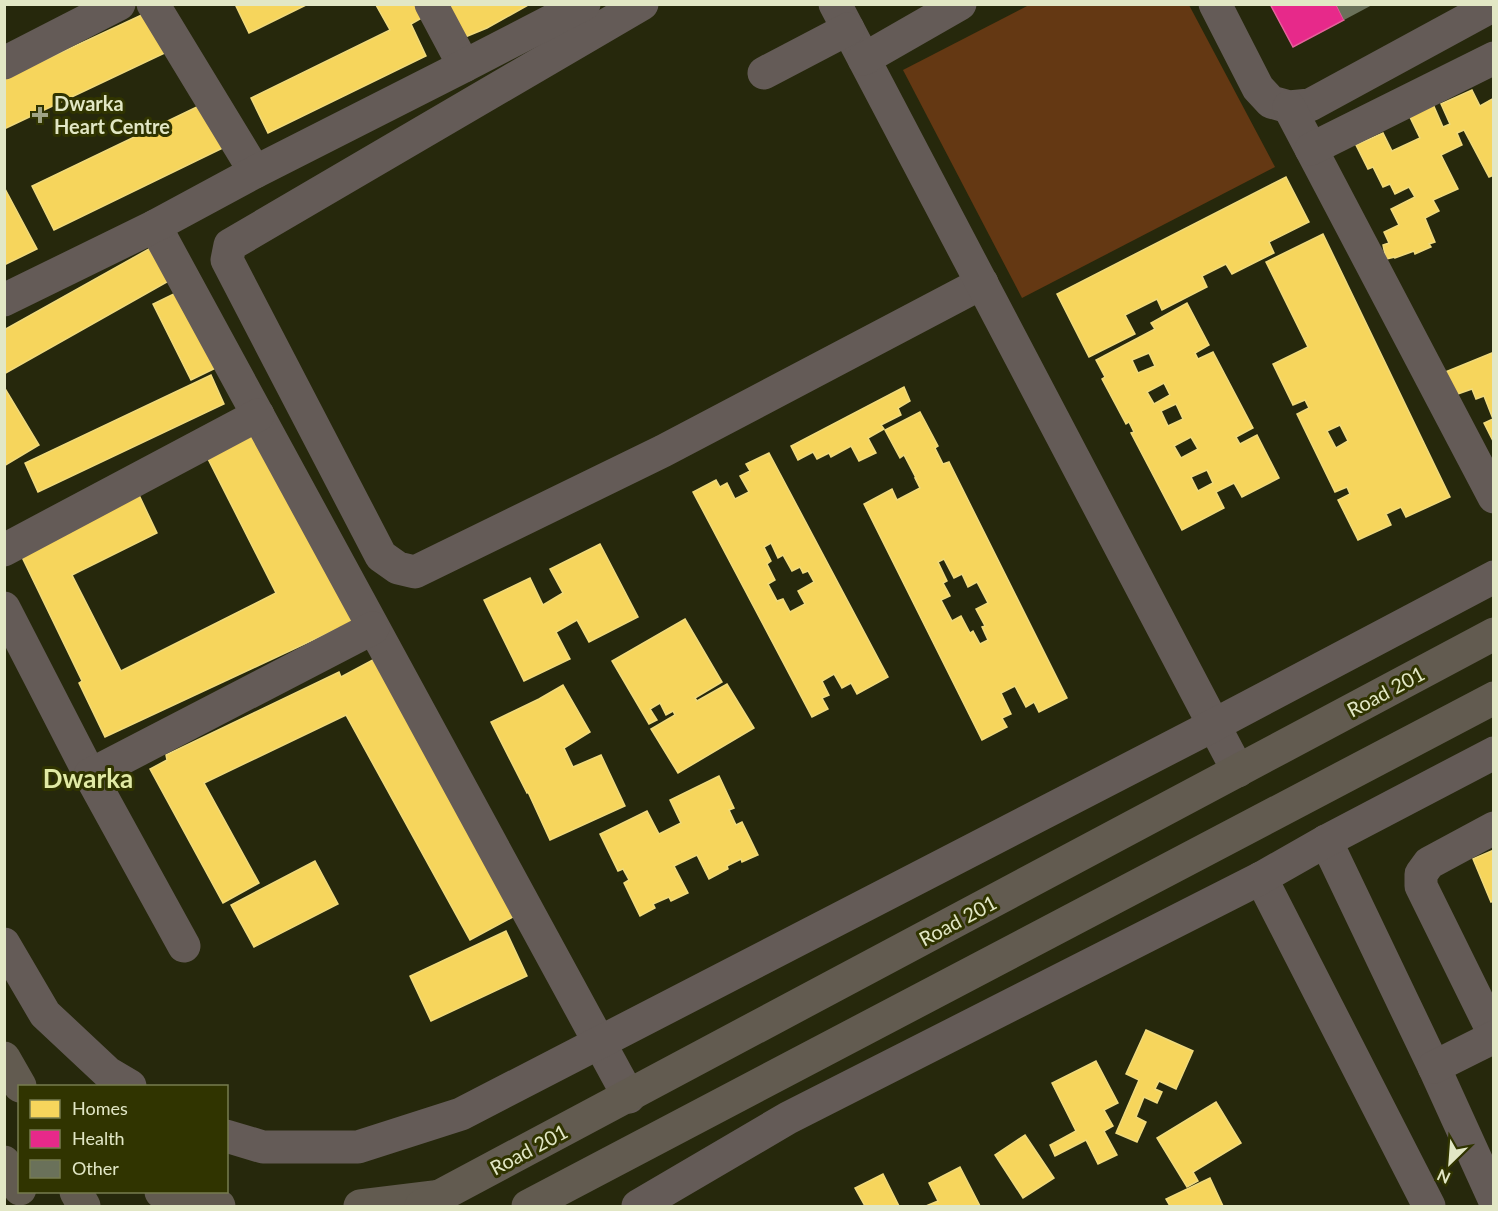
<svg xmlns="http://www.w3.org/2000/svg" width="1498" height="1211" viewBox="0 0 1498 1211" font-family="Lato,sans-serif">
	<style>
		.green { fill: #643813 }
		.homes { fill: #f6d55c; stroke: #f0da7c; stroke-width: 1.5; fill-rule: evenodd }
		.health { fill: #e7298a; stroke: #e6629c; stroke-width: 1.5 }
		.building { fill: #6a715a }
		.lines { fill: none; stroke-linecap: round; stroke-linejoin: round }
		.minor { stroke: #645b57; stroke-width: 33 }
		.major { stroke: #625b50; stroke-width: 33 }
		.poi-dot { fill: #a0a484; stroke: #303400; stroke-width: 2 }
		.labels { text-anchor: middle; stroke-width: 6; stroke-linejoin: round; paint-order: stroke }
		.poi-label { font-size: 20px; font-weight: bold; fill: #e2e7c5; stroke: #303400; text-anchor: start }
		.street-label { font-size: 20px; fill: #e2e7c5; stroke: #303400 }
		.district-label { font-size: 26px; font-weight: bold; fill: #e1eaa5; stroke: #303400 }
	</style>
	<rect width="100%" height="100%" fill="#26280c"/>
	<path class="green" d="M 1029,5 L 1189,5 L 1275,167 L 1022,298 L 903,70 Z"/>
	<g class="homes">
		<path d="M 235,4 L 308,4 L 249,33 Z"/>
		<path d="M 421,4 L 427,15 L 411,24 L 426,56 L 268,133 L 251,98 L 390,30 L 376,5 Z"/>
		<path d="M 437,4 L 530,4 L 487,28 L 453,42 Z"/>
		<path d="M 148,12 L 167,52 L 4,129 L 4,79 Z"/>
		<path d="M 1472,90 L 1480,106 L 1494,98 L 1494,175 L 1489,177 L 1464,130 L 1457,133 L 1462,145 L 1441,155 L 1458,189 L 1433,200 L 1439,211 L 1425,218 L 1435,242 L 1429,244 L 1431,247 L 1415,254 L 1414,251 L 1395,258 L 1395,257 L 1386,259 L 1383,245 L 1389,243 L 1384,232 L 1399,225 L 1391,209 L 1415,197 L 1409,187 L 1395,194 L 1390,184 L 1383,187 L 1373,167 L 1368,169 L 1356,145 L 1383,133 L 1392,151 L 1420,138 L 1408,113 L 1432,102 L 1443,127 L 1450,124 L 1441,104 Z"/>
		<path d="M 203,104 L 225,147 L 54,230 L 32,186 Z"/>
		<path d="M 1286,177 L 1309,222 L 1269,242 L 1274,253 L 1232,274 L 1226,264 L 1202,276 L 1207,287 L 1162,310 L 1157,299 L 1125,315 L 1135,334 L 1089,357 L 1057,294 Z"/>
		<path d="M 4,187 L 37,249 L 4,265 Z"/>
		<path d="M 1323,234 L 1450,497 L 1406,517 L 1401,507 L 1386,514 L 1391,525 L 1358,540 L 1338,500 L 1350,494 L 1347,487 L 1335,492 L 1297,414 L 1309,408 L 1305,400 L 1293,405 L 1273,364 L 1308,347 L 1266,262 ZM 1340,425 L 1348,441 L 1336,448 L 1327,431 Z"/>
		<path d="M 156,245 L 174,278 L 4,374 L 4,330 Z"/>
		<path d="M 184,289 L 222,365 L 191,380 L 153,304 Z"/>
		<path d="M 1187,303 L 1209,345 L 1195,353 L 1198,359 L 1213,352 L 1253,428 L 1236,437 L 1240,444 L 1257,435 L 1279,478 L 1242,497 L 1234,483 L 1216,492 L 1224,508 L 1182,530 L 1131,433 L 1134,432 L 1129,422 L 1126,424 L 1102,379 L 1105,377 L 1096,360 L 1155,329 L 1151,323 ZM 1149,353 L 1155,366 L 1138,373 L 1132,360 ZM 1164,383 L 1170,395 L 1154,404 L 1147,392 ZM 1176,404 L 1183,419 L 1168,426 L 1161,411 ZM 1191,437 L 1198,449 L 1181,458 L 1174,446 ZM 1207,470 L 1213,483 L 1198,491 L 1191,477 Z"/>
		<path d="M 1494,352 L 1494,443 L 1484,423 L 1493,419 L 1484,396 L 1476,399 L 1472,389 L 1452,396 L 1443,373 Z"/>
		<path d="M 211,375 L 224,404 L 38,492 L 25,463 Z"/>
		<path d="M 4,387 L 39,445 L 4,466 Z"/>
		<path d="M 904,387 L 910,401 L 898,408 L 901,415 L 881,425 L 884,429 L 868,438 L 876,453 L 859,461 L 851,446 L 831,457 L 829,453 L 817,459 L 813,452 L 798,460 L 791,446 Z"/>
		<path d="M 920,412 L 938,446 L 935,448 L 943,464 L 949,462 L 1067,698 L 1039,712 L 1034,702 L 1026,707 L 1015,686 L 1001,693 L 1011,714 L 1002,718 L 1007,727 L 982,740 L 864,504 L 892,489 L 897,500 L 920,488 L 915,478 L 916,478 L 904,455 L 900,458 L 885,430 ZM 944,559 L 954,578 L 962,574 L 968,587 L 977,582 L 988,603 L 976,609 L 985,626 L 982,627 L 988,640 L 980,644 L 973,631 L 970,633 L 961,616 L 952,621 L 941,600 L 950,596 L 943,583 L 947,581 L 938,562 Z"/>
		<path d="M 253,422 L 354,621 L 105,737 L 79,683 L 82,681 L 21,555 L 138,493 L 157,533 L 72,575 L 121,671 L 276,593 L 202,447 Z"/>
		<path d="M 769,453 L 888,677 L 857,694 L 851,683 L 842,688 L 834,674 L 822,681 L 829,695 L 822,698 L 828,709 L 812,717 L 693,492 L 716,480 L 720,487 L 727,483 L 735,499 L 749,492 L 740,476 L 750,471 L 746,464 ZM 771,543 L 778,558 L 783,555 L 792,571 L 800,567 L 803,573 L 808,571 L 814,582 L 798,591 L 805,604 L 790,612 L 783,599 L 777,601 L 768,584 L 775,580 L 767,564 L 771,561 L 764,547 Z"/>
		<path d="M 600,544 L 638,617 L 589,642 L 577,620 L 556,632 L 570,659 L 524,681 L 484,600 L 530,578 L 543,605 L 563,593 L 550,569 Z"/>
		<path d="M 685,619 L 722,682 L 695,698 L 697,701 L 727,684 L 754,728 L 678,773 L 651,729 L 675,715 L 673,711 L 666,715 L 660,703 L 650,709 L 657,720 L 649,724 L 612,661 Z"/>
		<path d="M 382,655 L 524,911 L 470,940 L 346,715 L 204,783 L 259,883 L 223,903 L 150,769 L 167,760 L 166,755 L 339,672 L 341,677 Z"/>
		<path d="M 563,685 L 590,732 L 564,748 L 573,767 L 601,755 L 625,806 L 550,840 L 528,792 L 527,793 L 491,722 L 539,699 Z"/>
		<path d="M 719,776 L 734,808 L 729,810 L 736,825 L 742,822 L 758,855 L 742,862 L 741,859 L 727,866 L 728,869 L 709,879 L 697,855 L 674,866 L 688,893 L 671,901 L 669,897 L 653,904 L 655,908 L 640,916 L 624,883 L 629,880 L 623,869 L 618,871 L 600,834 L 647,811 L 659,834 L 681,823 L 670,800 Z"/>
		<path d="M 1494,850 L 1494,901 L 1491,902 L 1473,859 Z"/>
		<path d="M 315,861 L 338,904 L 254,947 L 231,905 Z"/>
		<path d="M 506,931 L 527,976 L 431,1021 L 410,976 Z"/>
		<path d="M 1146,1030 L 1193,1051 L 1176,1089 L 1159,1081 L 1155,1089 L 1162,1092 L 1157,1103 L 1144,1097 L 1136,1117 L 1146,1122 L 1137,1142 L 1116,1133 L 1139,1080 L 1126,1074 Z"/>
		<path d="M 1096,1061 L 1118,1103 L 1104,1110 L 1113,1126 L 1104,1131 L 1117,1155 L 1098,1164 L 1086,1140 L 1055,1156 L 1050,1145 L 1076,1131 L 1052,1083 Z"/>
		<path d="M 1216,1102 L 1241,1143 L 1193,1172 L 1198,1181 L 1187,1187 L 1157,1138 Z"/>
		<path d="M 1025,1135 L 1054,1178 L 1023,1198 L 995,1155 Z"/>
		<path d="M 960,1167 L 980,1206 L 926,1206 L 938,1201 L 929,1183 Z"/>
		<path d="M 883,1174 L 899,1206 L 865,1206 L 855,1188 Z"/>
		<path d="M 1210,1178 L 1223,1206 L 1170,1206 L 1166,1199 Z"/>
	</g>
	<path class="health" d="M 1270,4 L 1336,4 L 1344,20 L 1293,47 Z"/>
	<path class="building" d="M 1336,4 L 1374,4 L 1344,20 Z"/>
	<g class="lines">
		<g class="minor">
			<path d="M 153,4 L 255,172"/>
			<path d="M 431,4 L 464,66"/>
			<path d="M 642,4 L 230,245 L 227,260 L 381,556 L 398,568 L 415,572 L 663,451 L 982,283"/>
			<path d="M 835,4 L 1238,771"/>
			<path d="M 1215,4 L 1258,88 L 1271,102 L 1289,107 L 1310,105 L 1494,5"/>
			<path d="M 864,59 L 960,4"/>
			<path d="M 4,63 L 119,4"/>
			<path d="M 764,73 L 848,29"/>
			<path d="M 1289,107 L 1494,497"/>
			<path d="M 1311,149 L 1494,58"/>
			<path d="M 155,226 L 629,1097"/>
			<path d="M 4,300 L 155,226 L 255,172 L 464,66 L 584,4"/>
			<path d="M 4,550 L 258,415"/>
			<path d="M 4,608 L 90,775 L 184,946"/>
			<path d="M 90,775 L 373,628"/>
			<path d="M 1494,828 L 1429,863 L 1421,874 L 1421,886 L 1494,1034"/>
			<path d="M 1326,841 L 1434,1067 L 1494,1199"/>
			<path d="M 1261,878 L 1429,1206"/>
			<path d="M 4,944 L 45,1014 L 108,1073 L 130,1086"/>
			<path d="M 1434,1067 L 1494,1037"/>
			<path d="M 226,1136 L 263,1147 L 358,1147 L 461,1114 L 1214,725 L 1494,577"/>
			<path d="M 638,1206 L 788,1118 L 1261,878 L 1326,841 L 1494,753"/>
		</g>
		<g class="major">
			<path d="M 4,1058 L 20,1086"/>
			<path d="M 4,1162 L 20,1189"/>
			<path d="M 76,1192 L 84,1206"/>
			<path d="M 161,1192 L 197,1205 L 219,1206"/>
			<path d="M 360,1206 L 442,1196"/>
			<path d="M 421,1206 L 1494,634"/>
			<path d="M 528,1206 L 1494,698"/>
		</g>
	</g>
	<path class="poi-dot" d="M37 106h6v6h6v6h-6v6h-6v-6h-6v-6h6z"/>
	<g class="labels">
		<g class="poi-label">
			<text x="54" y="111">Dwarka<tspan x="54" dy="23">Heart Centre</tspan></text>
		</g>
		<g class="street-label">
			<text transform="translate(1386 692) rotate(-28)" y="7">Road 201</text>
			<text transform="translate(958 921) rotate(-28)" y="7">Road 201</text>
			<text transform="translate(529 1150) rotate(-28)" y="7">Road 201</text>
		</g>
		<g class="district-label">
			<text x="88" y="788">Dwarka</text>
		</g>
	</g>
	<rect width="1498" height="1211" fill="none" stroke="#e2e7c5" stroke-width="12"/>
	<rect x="18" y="1085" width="210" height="108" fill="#303400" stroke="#777c4f" stroke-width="1.5"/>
	<rect x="30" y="1100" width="30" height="18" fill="#f6d55c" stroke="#777c4f" stroke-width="1.5"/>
	<text x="72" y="1115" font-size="18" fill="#e2e7c5">Homes</text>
	<rect x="30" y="1130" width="30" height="18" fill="#e7298a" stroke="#777c4f" stroke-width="1.5"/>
	<text x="72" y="1145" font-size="18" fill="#e2e7c5">Health</text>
	<rect x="30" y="1160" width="30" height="18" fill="#6a715a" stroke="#777c4f" stroke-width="1.5"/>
	<text x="72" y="1175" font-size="18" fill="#e2e7c5">Other</text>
	<g transform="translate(1450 1163) rotate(205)" stroke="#303400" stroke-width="4.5" paint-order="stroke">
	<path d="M0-4.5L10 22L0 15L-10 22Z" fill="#e2e7c5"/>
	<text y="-9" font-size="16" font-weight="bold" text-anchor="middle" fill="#e2e7c5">N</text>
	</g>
</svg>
